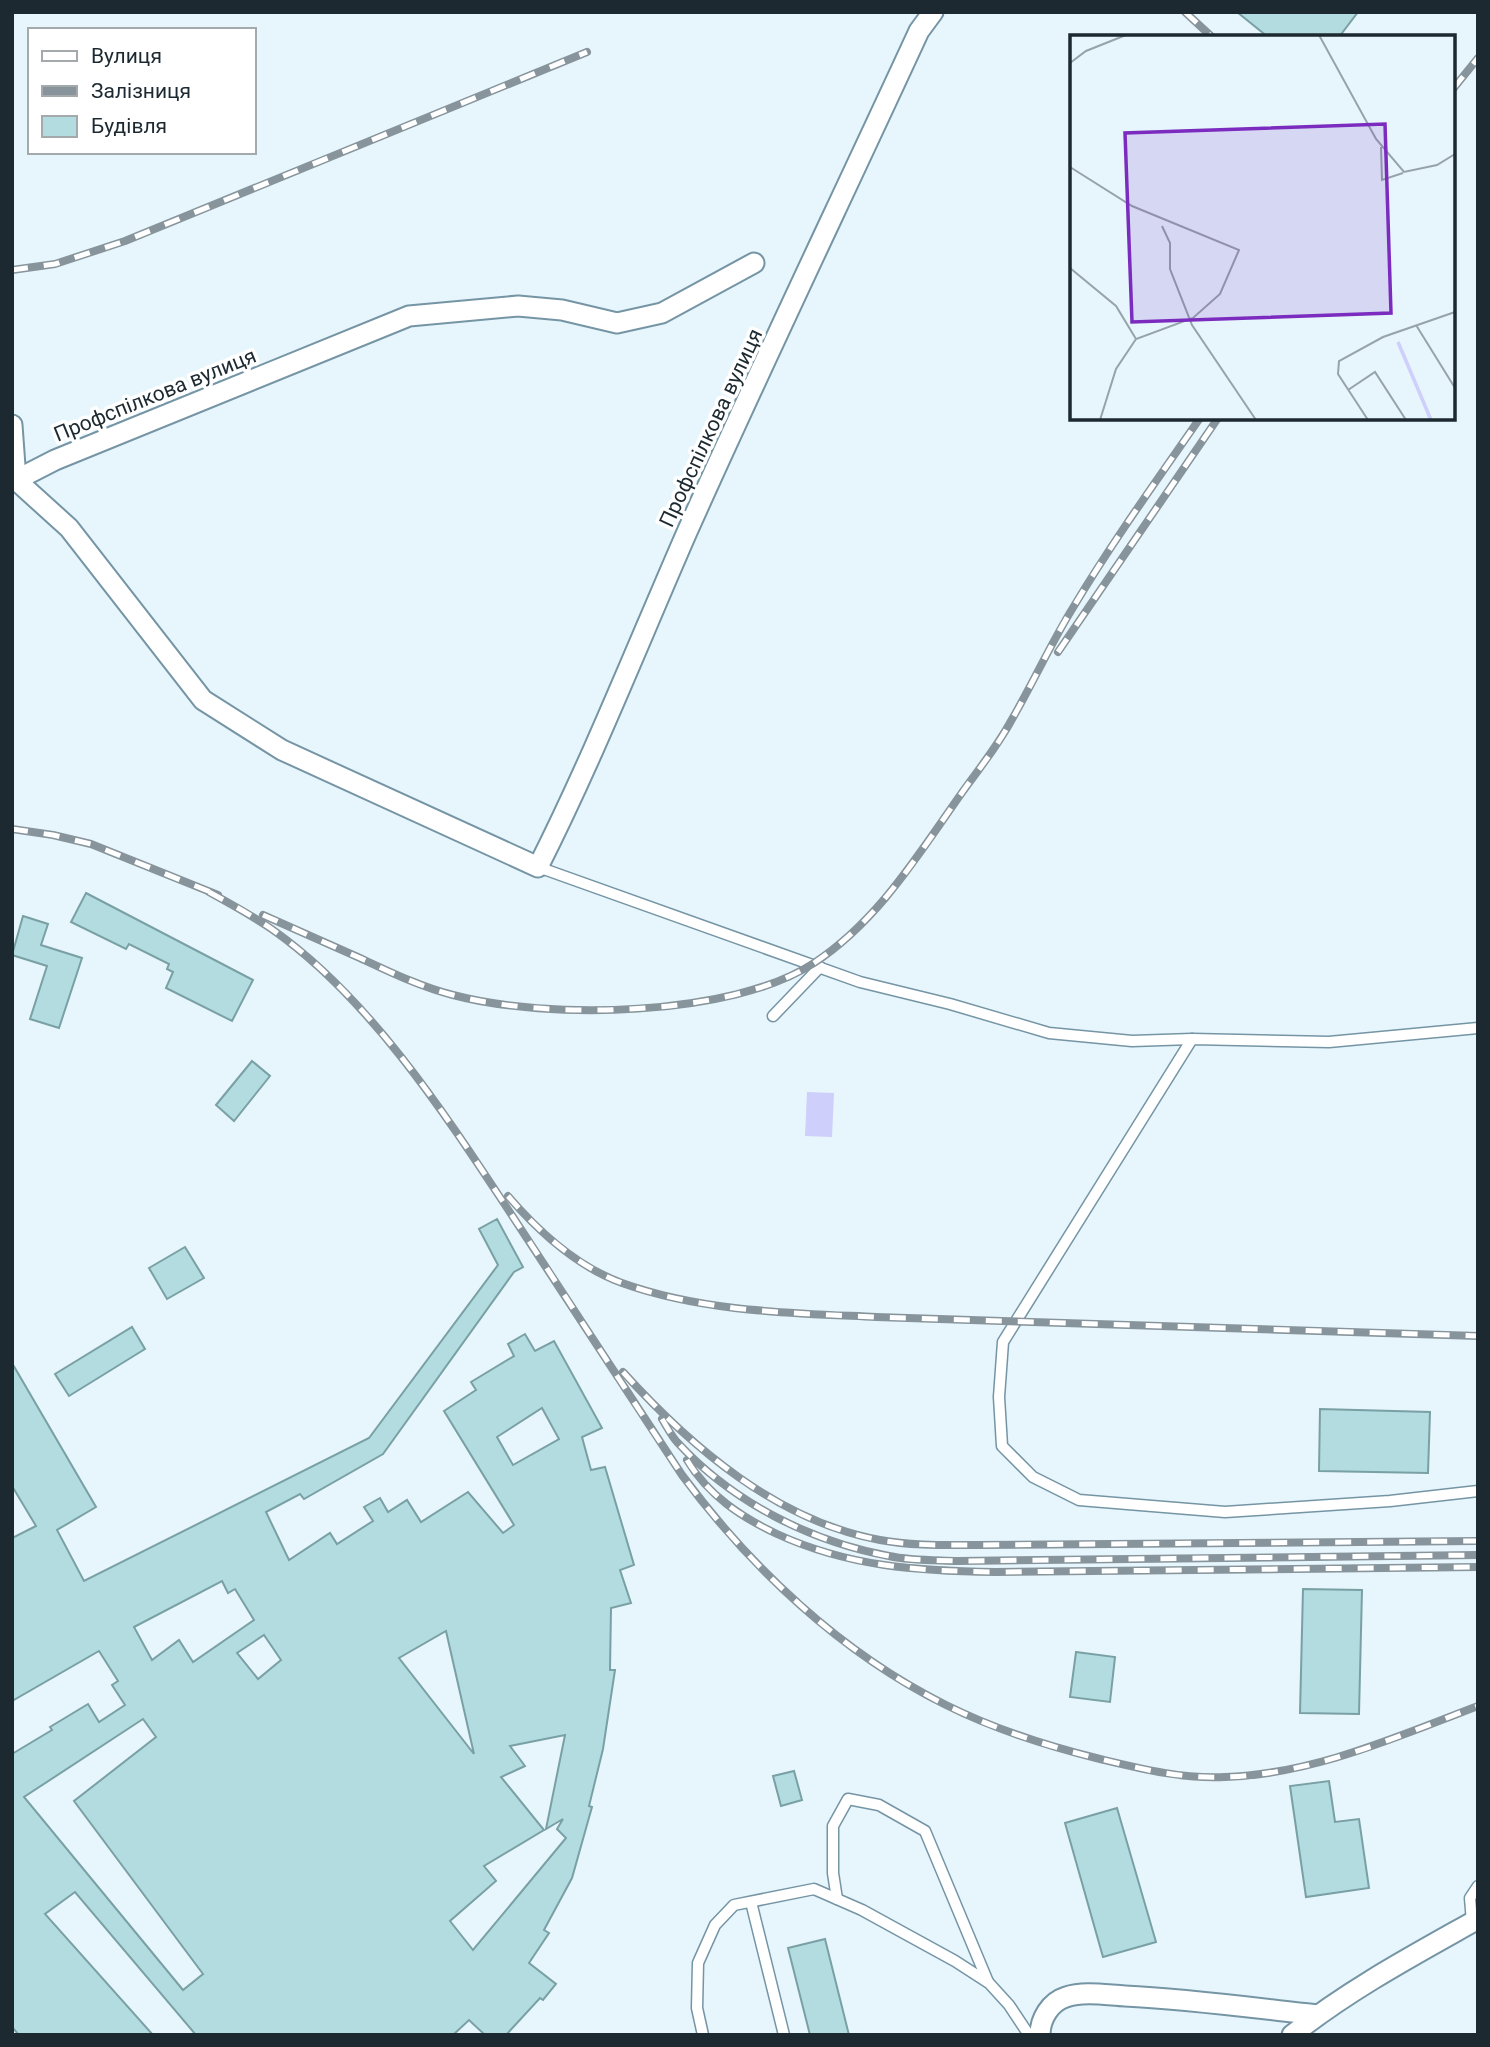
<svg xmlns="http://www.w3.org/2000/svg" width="1490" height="2047" viewBox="0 0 1490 2047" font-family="Roboto,sans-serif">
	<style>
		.water { fill: #cecffb }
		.building { fill: #b3dce0; stroke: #79a0a4; stroke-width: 2; fill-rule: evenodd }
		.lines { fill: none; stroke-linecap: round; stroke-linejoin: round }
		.service-casing { stroke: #7595a5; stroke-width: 13 }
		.minor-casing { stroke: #7595a5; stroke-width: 23 }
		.service { stroke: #fff; stroke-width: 10 }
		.minor { stroke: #fff; stroke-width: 19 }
		.rail-casing { stroke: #87949b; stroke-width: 8 }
		.rail { stroke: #fff; stroke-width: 5; stroke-dasharray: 16; stroke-linecap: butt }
		.labels { text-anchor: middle; stroke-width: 7; stroke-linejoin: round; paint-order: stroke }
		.street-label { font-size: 21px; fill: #1c2930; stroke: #fff }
		.inset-river { fill: none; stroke: #cecffb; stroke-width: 3.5 }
		.inset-road { fill: none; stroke: #96a3aa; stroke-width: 2 }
		.view { fill: #7b2cbf; fill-opacity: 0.15; stroke: #7b2cbf; stroke-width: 3.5 }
		.inset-edge { fill: none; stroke: #1c2930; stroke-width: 3.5 }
	</style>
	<rect width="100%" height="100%" fill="#e7f5fc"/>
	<path class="water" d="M 807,1092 L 834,1093 L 832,1137 L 805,1136 Z"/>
	<g class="building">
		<path d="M 1237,12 L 1358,12 L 1339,37 L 1268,37 Z"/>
		<path d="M 86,893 L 253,980 L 232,1021 L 166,988 L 173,972 L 167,969 L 169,964 L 129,944 L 126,949 L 71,922 Z"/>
		<path d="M 23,916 L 48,924 L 41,945 L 82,958 L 59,1028 L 30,1019 L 47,966 L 12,955 Z"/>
		<path d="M 252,1061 L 270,1076 L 234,1121 L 216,1105 Z"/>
		<path d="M 497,1219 L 523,1267 L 514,1272 L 383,1454 L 304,1499 L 300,1494 L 266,1512 L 289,1560 L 330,1533 L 337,1544 L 373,1521 L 364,1507 L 380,1498 L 388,1512 L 407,1500 L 421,1522 L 468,1492 L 503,1533 L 514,1525 L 444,1411 L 476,1390 L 471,1382 L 514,1356 L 508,1344 L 525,1334 L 535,1351 L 554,1341 L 602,1428 L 582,1437 L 591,1470 L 605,1467 L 634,1565 L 620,1570 L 631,1603 L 611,1608 L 610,1670 L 615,1670 L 603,1749 L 589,1806 L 592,1807 L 572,1878 L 544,1930 L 549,1933 L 529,1963 L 556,1984 L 543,2000 L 540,1998 L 506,2035 L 485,2035 L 469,2020 L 453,2035 L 196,2035 L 75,1892 L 45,1914 L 153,2035 L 19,2035 L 12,2027 L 12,1754 L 52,1730 L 50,1727 L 88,1704 L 99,1722 L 125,1705 L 112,1685 L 118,1681 L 99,1651 L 12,1701 L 12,1538 L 36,1526 L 12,1486 L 12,1363 L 96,1507 L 57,1530 L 84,1581 L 369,1438 L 498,1265 L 479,1229 ZM 542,1408 L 559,1439 L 513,1465 L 497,1437 ZM 222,1581 L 228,1593 L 235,1589 L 254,1620 L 193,1662 L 179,1640 L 152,1660 L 134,1627 ZM 446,1631 L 474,1754 L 399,1658 ZM 264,1635 L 281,1660 L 258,1679 L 237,1653 ZM 143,1719 L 156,1737 L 74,1801 L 203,1974 L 183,1990 L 24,1797 ZM 565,1735 L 546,1829 L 563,1819 L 557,1829 L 566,1838 L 473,1950 L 450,1921 L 496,1881 L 484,1866 L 544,1830 L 501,1777 L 525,1766 L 510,1746 Z"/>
		<path d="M 185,1247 L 204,1278 L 167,1299 L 149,1268 Z"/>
		<path d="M 132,1327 L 145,1349 L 69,1396 L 55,1374 Z"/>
		<path d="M 1320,1409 L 1430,1412 L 1428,1473 L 1319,1471 Z"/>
		<path d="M 1303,1589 L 1362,1590 L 1359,1714 L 1300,1713 Z"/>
		<path d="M 1076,1652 L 1115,1657 L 1110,1702 L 1070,1697 Z"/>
		<path d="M 794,1771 L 802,1800 L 781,1806 L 773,1776 Z"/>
		<path d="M 1329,1781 L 1335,1822 L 1359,1819 L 1369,1888 L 1306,1897 L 1290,1786 Z"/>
		<path d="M 1117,1808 L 1156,1942 L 1103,1957 L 1065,1823 Z"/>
		<path d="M 825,1939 L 849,2035 L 810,2035 L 788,1948 Z"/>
	</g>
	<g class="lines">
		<defs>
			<g id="service">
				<path d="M 538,867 L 860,982 L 950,1004 L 1049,1033 L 1132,1041 L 1192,1039 L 1329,1042 L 1478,1028"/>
				<path d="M 773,1016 L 820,967"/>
				<path d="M 1192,1039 L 1003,1342 L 999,1397 L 1002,1446 L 1033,1477 L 1079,1500 L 1225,1512 L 1390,1501 L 1478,1491"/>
				<path d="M 837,1899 L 833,1873 L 833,1826 L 848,1799 L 879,1805 L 925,1831 L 988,1982"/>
				<path d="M 751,1902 L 784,2035"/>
				<path d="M 1472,1922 L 1470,1898 L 1478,1886"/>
				<path d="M 703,2035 L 697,2008 L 698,1963 L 715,1925 L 734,1905 L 814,1889 L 862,1910 L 955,1961 L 989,1983 L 1009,2005 L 1029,2035"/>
			</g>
			<g id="minor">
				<path d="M 12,425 L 16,480 L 69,528 L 203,700 L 282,750 L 538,867 C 593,758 638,644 687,532 C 762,364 842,198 919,31 L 933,12"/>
				<path d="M 12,480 L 16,480 L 55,460 L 409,316 L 518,306 L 562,310 L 617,323 L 662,313 L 754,263"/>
				<path d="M 1040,2035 C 1040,2019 1050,2002 1066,1997 C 1084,1991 1106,1995 1125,1996 C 1189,1999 1254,2008 1318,2015"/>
				<path d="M 1292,2035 C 1350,1989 1414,1955 1478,1919"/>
			</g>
		</defs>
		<use href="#service" class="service-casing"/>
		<use href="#minor" class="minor-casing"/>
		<use href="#service" class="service"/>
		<use href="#minor" class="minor"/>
		<defs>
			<g id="rail">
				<path d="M 1185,12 L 1212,37"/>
				<path d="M 1453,89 L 1478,58"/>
				<path d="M 12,270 L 55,264 L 125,241 L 587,52"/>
				<path d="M 1058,652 L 1218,418"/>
				<path d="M 12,829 L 53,835 L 91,844 L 218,895"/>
				<path d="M 209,892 C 231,904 253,916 273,930 C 372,1000 447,1117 513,1217 C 570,1303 625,1389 682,1475 C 750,1567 841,1653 946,1705 C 994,1729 1047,1746 1100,1759 C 1142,1769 1182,1779 1225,1777 C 1314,1774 1396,1737 1478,1706"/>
				<path d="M 263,915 C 295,929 328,944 360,958 C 390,972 421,987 453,995 C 547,1020 732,1017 814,963 C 878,921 918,855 961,794 C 978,770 997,747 1011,721 C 1033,683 1051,643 1074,606 C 1113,541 1157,480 1200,418"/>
				<path d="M 508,1196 C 538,1231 578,1267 622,1283 C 703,1312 791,1313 876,1317 L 1478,1336"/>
				<path d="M 623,1372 C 691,1447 777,1521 880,1540 C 912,1546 945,1545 977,1545 L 1478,1541"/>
				<path d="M 662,1419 C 667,1427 671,1435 677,1442 C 732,1502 809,1541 889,1556 C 912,1561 936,1560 958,1561 L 1478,1555"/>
				<path d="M 687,1460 C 708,1495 741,1517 777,1534 C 849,1567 918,1571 996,1572 L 1478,1567"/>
			</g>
		</defs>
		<use href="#rail" class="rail-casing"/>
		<use href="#rail" class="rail"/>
	</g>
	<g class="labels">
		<g class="street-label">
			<text transform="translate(155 395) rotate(-22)" y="7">Профспілкова вулиця</text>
			<text transform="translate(711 428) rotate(-65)" y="7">Профспілкова вулиця</text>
		</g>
	</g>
	<g transform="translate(1070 35)">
		<rect width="385" height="385" fill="#e7f5fc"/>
		<path class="inset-river" d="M 328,307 L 361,385"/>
		<path class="inset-road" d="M 249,0 L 306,104 L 334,137 L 367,130 L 385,119M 0,28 L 16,16 L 56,0M 311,112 L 312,145 L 333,138M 0,132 L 62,171 L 169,215 L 150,259 L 123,283 L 66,304 L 46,334 L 30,385M 92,191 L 100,208 L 100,234 L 122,290 L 186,385M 0,233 L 46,271 L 66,304M 346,290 L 385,353M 278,355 L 305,337 L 336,385M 298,385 L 268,339 L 269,326 L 313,302 L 385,277"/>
		<path class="view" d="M 315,89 L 321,278 L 62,287 L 55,98 Z"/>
		<rect width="385" height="385" class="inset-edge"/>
	</g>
	<rect width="1490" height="2047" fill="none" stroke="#1c2930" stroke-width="28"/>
	<rect x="28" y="28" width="228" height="126" fill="#ffffff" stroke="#a4a9ac" stroke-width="2"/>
	<rect x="42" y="51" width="35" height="10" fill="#ffffff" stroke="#a4a9ac" stroke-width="2"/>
	<text x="91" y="63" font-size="21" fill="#1c2930">Вулиця</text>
	<rect x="42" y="86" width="35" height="10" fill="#87949b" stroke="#a4a9ac" stroke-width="2"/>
	<text x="91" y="98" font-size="21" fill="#1c2930">Залізниця</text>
	<rect x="42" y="116" width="35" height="21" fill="#b3dce0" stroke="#a4a9ac" stroke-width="2"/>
	<text x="91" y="133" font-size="21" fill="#1c2930">Будівля</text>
</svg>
